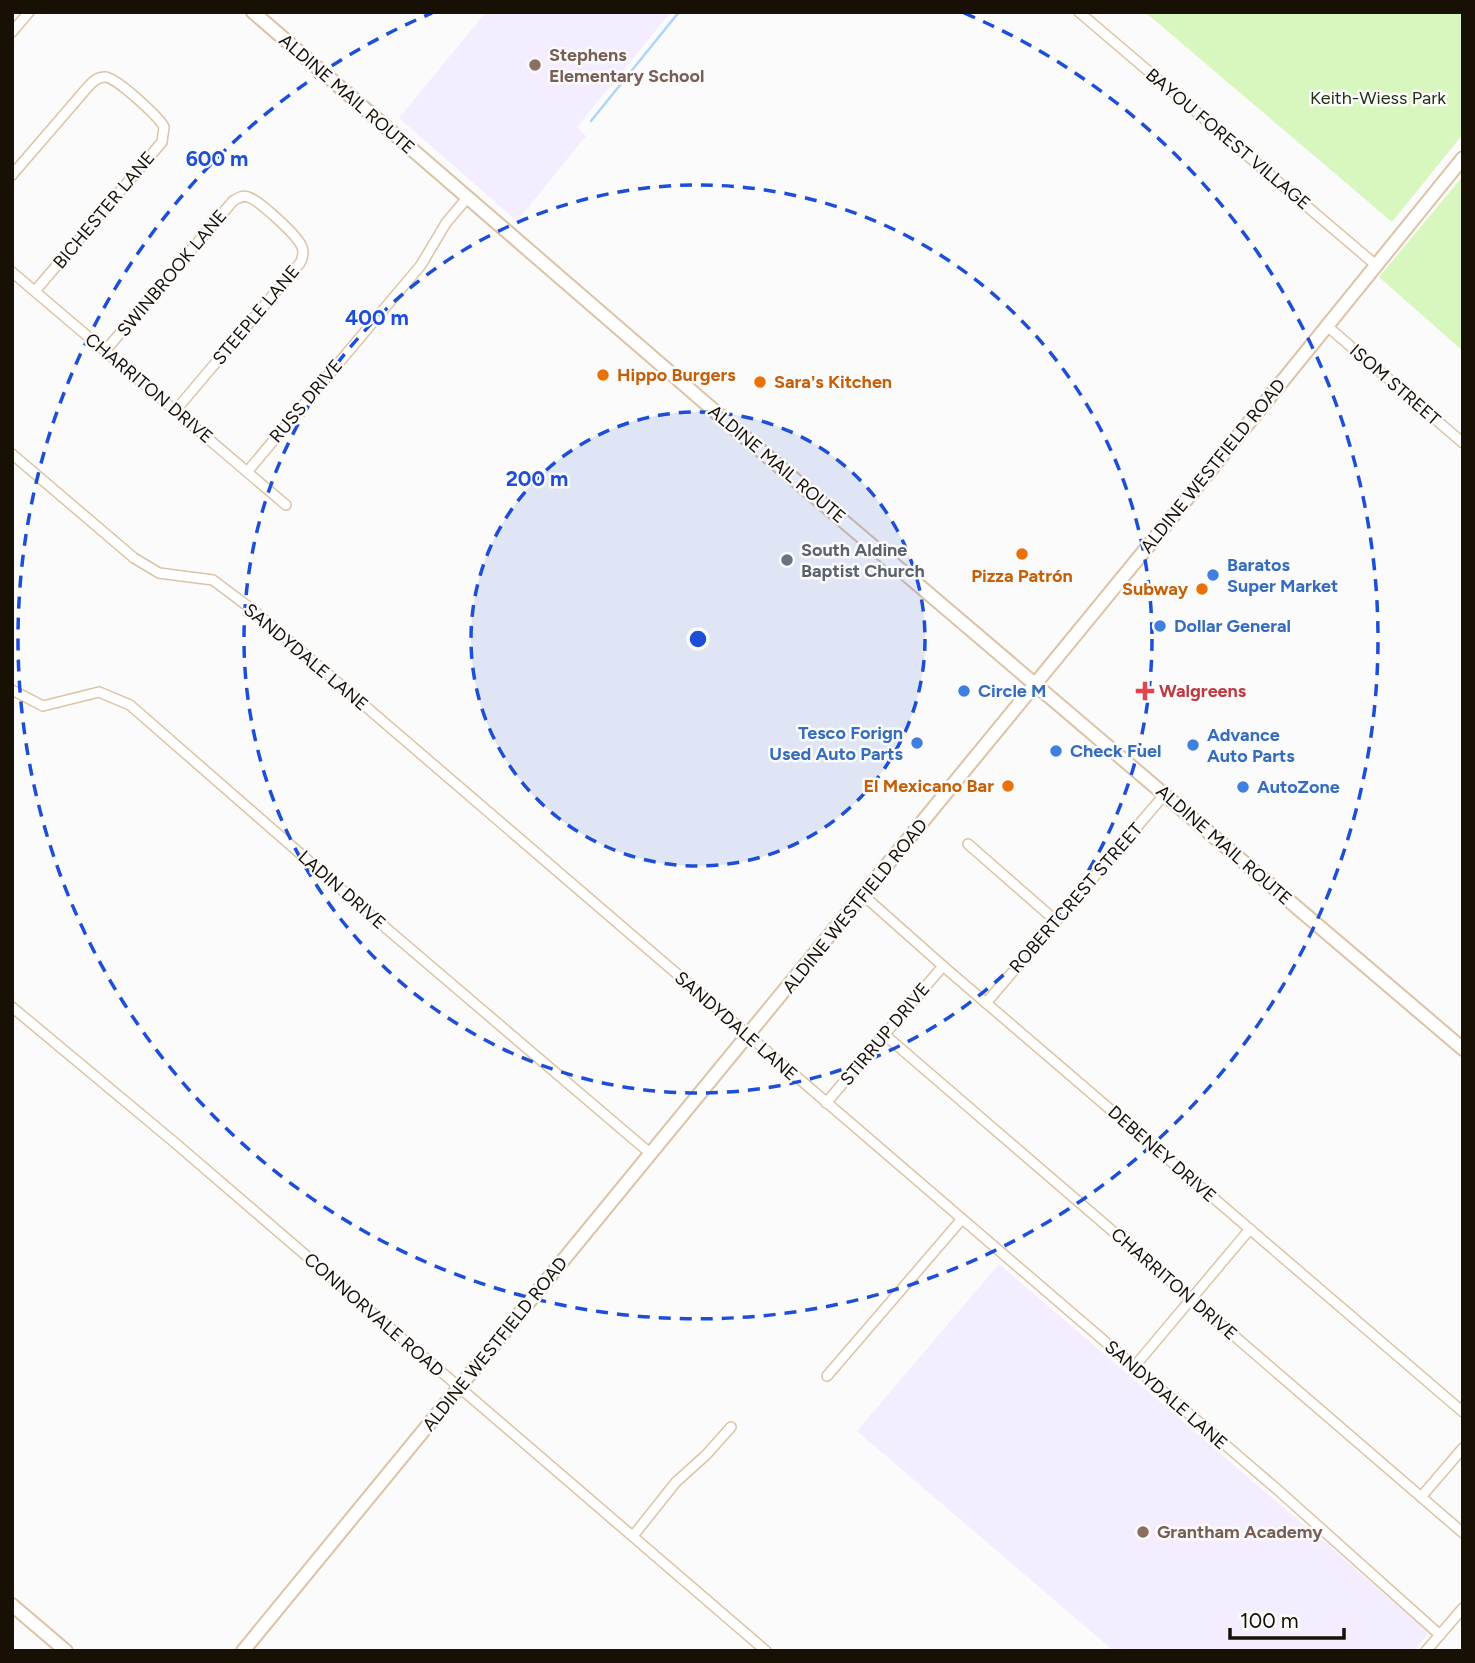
<svg xmlns="http://www.w3.org/2000/svg" width="1475" height="1663" viewBox="0 0 1475 1663" font-family="Figtree,sans-serif">
	<style>
		.education { fill: #f4edff }
		.green { fill: #d8f7be }
		.lines { fill: none; stroke-linecap: round; stroke-linejoin: round }
		.stream { stroke: #aed4fc; stroke-width: 2.5 }
		.minor-casing { stroke: #dcc3a6; stroke-width: 12 }
		.major-casing { stroke: #dcc3a6; stroke-width: 16 }
		.minor { stroke: #fff; stroke-width: 9 }
		.major { stroke: #fff; stroke-width: 12 }
		.ring { fill: none; stroke: #1d4ed8; stroke-width: 3.5; stroke-dasharray: 12 9 }
		.education-dot { fill: #8d6e63; stroke: #fbfbfb; stroke-width: 2.5 }
		.food-dot { fill: #e8710a; stroke: #fbfbfb; stroke-width: 2.5 }
		.worship-dot { fill: #6b7280; stroke: #fbfbfb; stroke-width: 2.5 }
		.shop-dot { fill: #3f7fe0; stroke: #fbfbfb; stroke-width: 2.5 }
		.health-dot { fill: #e0444e; stroke: #fbfbfb; stroke-width: 2.5 }
		.labels { text-anchor: middle; stroke-width: 5; stroke-linejoin: round; paint-order: stroke }
		.education-label { font-size: 18px; font-weight: bold; fill: #785e54; stroke: #fbfbfb; text-anchor: start }
		.street-label { font-size: 18px; fill: #180f05; stroke: #fbfbfb }
		.park-label { font-size: 18px; fill: #233312; stroke: #fbfbfb }
		.food-label { font-size: 18px; font-weight: bold; fill: #c56008; stroke: #fbfbfb; text-anchor: start }
		.worship-label { font-size: 18px; font-weight: bold; fill: #5b616d; stroke: #fbfbfb; text-anchor: start }
		.shop-label { font-size: 18px; font-weight: bold; fill: #366cbe; stroke: #fbfbfb; text-anchor: start }
		.health-label { font-size: 18px; font-weight: bold; fill: #be3a42; stroke: #fbfbfb; text-anchor: start }
		.centre { fill: #1d4ed8; stroke: #fbfbfb; stroke-width: 3.5 }
		.ring-label { font-size: 21px; text-anchor: middle; font-weight: bold; fill: #1d4ed8; stroke: #fbfbfb; stroke-width: 5; stroke-linejoin: round; paint-order: stroke }
	</style>
	<rect width="100%" height="100%" fill="#fbfbfb"/>
	<g class="education">
		<path d="M 486,12 L 671,12 L 577,127 L 586,136 L 517,221 L 399,118 Z"/>
		<path d="M 999,1264 L 1429,1632 L 1414,1651 L 1114,1651 L 857,1431 Z"/>
	</g>
	<g class="green">
		<path d="M 1145,12 L 1463,12 L 1463,134 L 1392,222 Z"/>
		<path d="M 1463,176 L 1463,351 L 1379,277 Z"/>
	</g>
	<g class="lines">
		<path class="stream" d="M 591,121 L 679,12"/>
		<defs>
			<g id="minor">
				<path d="M 1079,12 L 1377,266"/>
				<path d="M 12,32 L 29,12"/>
				<path d="M 12,175 L 87,88 C 92,82 97,77 105,77 C 116,77 159,117 164,127 L 162,142 L 35,291"/>
				<path d="M 12,272 L 286,505"/>
				<path d="M 1327,326 L 1463,443"/>
				<path d="M 105,351 L 233,201 C 238,198 242,195 248,197 C 259,200 298,236 302,247 C 304,253 303,258 300,263 L 175,411"/>
				<path d="M 12,454 L 134,558 L 159,573 L 213,580 L 258,614 L 1279,1491 L 1440,1635"/>
				<path d="M 247,472 L 421,265 L 446,223 L 468,197"/>
				<path d="M 12,690 L 43,706 L 99,692 L 130,705 L 366,911 L 651,1154"/>
				<path d="M 968,844 L 1056,921"/>
				<path d="M 863,895 L 943,966 L 1463,1412"/>
				<path d="M 986,1003 L 1165,794"/>
				<path d="M 12,1007 L 174,1142 L 766,1651"/>
				<path d="M 885,1035 L 1463,1533"/>
				<path d="M 826,1103 L 943,966"/>
				<path d="M 1134,1367 L 1250,1229"/>
				<path d="M 827,1376 L 962,1219"/>
				<path d="M 1421,1497 L 1463,1448"/>
				<path d="M 633,1536 L 676,1482 L 706,1455 L 731,1427"/>
				<path d="M 1426,1651 L 1463,1608"/>
			</g>
			<g id="major">
				<path d="M 253,12 L 740,433 L 1463,1049"/>
				<path d="M 12,1605 L 66,1651"/>
				<path d="M 243,1651 L 1213,467 L 1463,158"/>
			</g>
		</defs>
		<use href="#minor" class="minor-casing"/>
		<use href="#major" class="major-casing"/>
		<use href="#minor" class="minor"/>
		<use href="#major" class="major"/>
	</g>
	<circle cx="698" cy="639" r="227" fill="#1d4ed8" fill-opacity=".12"/>
	<g class="ring">
		<circle cx="698" cy="639" r="227"/>
		<circle cx="698" cy="639" r="454"/>
		<path d="M964 13A680 680 0 1 1 432 13"/>
	</g>
	<g class="education-dot">
		<circle cx="535" cy="65" r="7"/>
		<circle cx="1143" cy="1532" r="7"/>
	</g>
	<g class="food-dot">
		<circle cx="603" cy="375" r="7"/>
		<circle cx="760" cy="382" r="7"/>
		<circle cx="1022" cy="554" r="7"/>
		<circle cx="1202" cy="589" r="7"/>
		<circle cx="1008" cy="786" r="7"/>
	</g>
	<circle class="worship-dot" cx="787" cy="560" r="7"/>
	<g class="shop-dot">
		<circle cx="1213" cy="575" r="7"/>
		<circle cx="1160" cy="626" r="7"/>
		<circle cx="964" cy="691" r="7"/>
		<circle cx="917" cy="743" r="7"/>
		<circle cx="1193" cy="745" r="7"/>
		<circle cx="1056" cy="751" r="7"/>
		<circle cx="1243" cy="787" r="7"/>
	</g>
	<path class="health-dot" d="M1141.5 680.5h7v7h7v7h-7v7h-7v-7h-7v-7h7z"/>
	<g class="labels">
		<g class="education-label">
			<text x="549" y="61">Stephens<tspan x="549" dy="21">Elementary School</tspan></text>
			<text x="1157" y="1538">Grantham Academy</text>
		</g>
		<g class="street-label">
			<text transform="translate(347 94) rotate(41)" y="6">ALDINE MAIL ROUTE</text>
			<text transform="translate(1228 139) rotate(40)" y="6">BAYOU FOREST VILLAGE</text>
			<text transform="translate(104 210) rotate(-50)" y="6">BICHESTER LANE</text>
			<text transform="translate(172 273) rotate(-50)" y="6">SWINBROOK LANE</text>
			<text transform="translate(256 315) rotate(-50)" y="6">STEEPLE LANE</text>
			<text transform="translate(1395 385) rotate(41)" y="6">ISOM STREET</text>
			<text transform="translate(149 388) rotate(40)" y="6">CHARRITON DRIVE</text>
			<text transform="translate(306 401) rotate(-50)" y="6">RUSS DRIVE</text>
			<text transform="translate(777 464) rotate(40)" y="6">ALDINE MAIL ROUTE</text>
			<text transform="translate(1213 466) rotate(-51)" y="6">ALDINE WESTFIELD ROAD</text>
			<text transform="translate(306 657) rotate(40)" y="6">SANDYDALE LANE</text>
			<text transform="translate(1224 845) rotate(41)" y="6">ALDINE MAIL ROUTE</text>
			<text transform="translate(342 890) rotate(41)" y="6">LADIN DRIVE</text>
			<text transform="translate(1076 898) rotate(-49)" y="6">ROBERTCREST STREET</text>
			<text transform="translate(855 906) rotate(-51)" y="6">ALDINE WESTFIELD ROAD</text>
			<text transform="translate(736 1026) rotate(41)" y="6">SANDYDALE LANE</text>
			<text transform="translate(885 1034) rotate(-50)" y="6">STIRRUP DRIVE</text>
			<text transform="translate(1162 1154) rotate(41)" y="6">DEBENEY DRIVE</text>
			<text transform="translate(1174 1284) rotate(41)" y="6">CHARRITON DRIVE</text>
			<text transform="translate(374 1315) rotate(41)" y="6">CONNORVALE ROAD</text>
			<text transform="translate(495 1344) rotate(-51)" y="6">ALDINE WESTFIELD ROAD</text>
			<text transform="translate(1166 1395) rotate(41)" y="6">SANDYDALE LANE</text>
		</g>
		<g class="park-label">
			<text x="1378" y="104">Keith-Wiess Park</text>
		</g>
		<g class="food-label">
			<text x="617" y="381">Hippo Burgers</text>
			<text x="774" y="388">Sara's Kitchen</text>
			<text x="1022" y="582" text-anchor="middle">Pizza Patrón</text>
			<text x="1188" y="595" text-anchor="end">Subway</text>
			<text x="994" y="792" text-anchor="end">El Mexicano Bar</text>
		</g>
		<g class="worship-label">
			<text x="801" y="556">South Aldine<tspan x="801" dy="21">Baptist Church</tspan></text>
		</g>
		<g class="shop-label">
			<text x="1227" y="571">Baratos<tspan x="1227" dy="21">Super Market</tspan></text>
			<text x="1174" y="632">Dollar General</text>
			<text x="978" y="697">Circle M</text>
			<text x="903" y="739" text-anchor="end">Tesco Forign<tspan x="903" dy="21">Used Auto Parts</tspan></text>
			<text x="1207" y="741">Advance<tspan x="1207" dy="21">Auto Parts</tspan></text>
			<text x="1070" y="757">Check Fuel</text>
			<text x="1257" y="793">AutoZone</text>
		</g>
		<g class="health-label">
			<text x="1159" y="697">Walgreens</text>
		</g>
	</g>
	<circle cx="698" cy="639" r="10" class="centre"/>
	<g class="ring-label">
		<text x="217" y="166">600 m</text>
		<text x="377" y="325">400 m</text>
		<text x="537" y="486">200 m</text>
	</g>
	<rect width="1475" height="1663" fill="none" stroke="#180f05" stroke-width="28"/>
	<path d="M1230 1628v10h114v-10" fill="none" stroke="#180f05" stroke-width="3.5"/>
	<text x="1240" y="1628" font-size="21" fill="#180f05" stroke="#fbfbfb" stroke-width="5" paint-order="stroke">100 m</text>
</svg>
